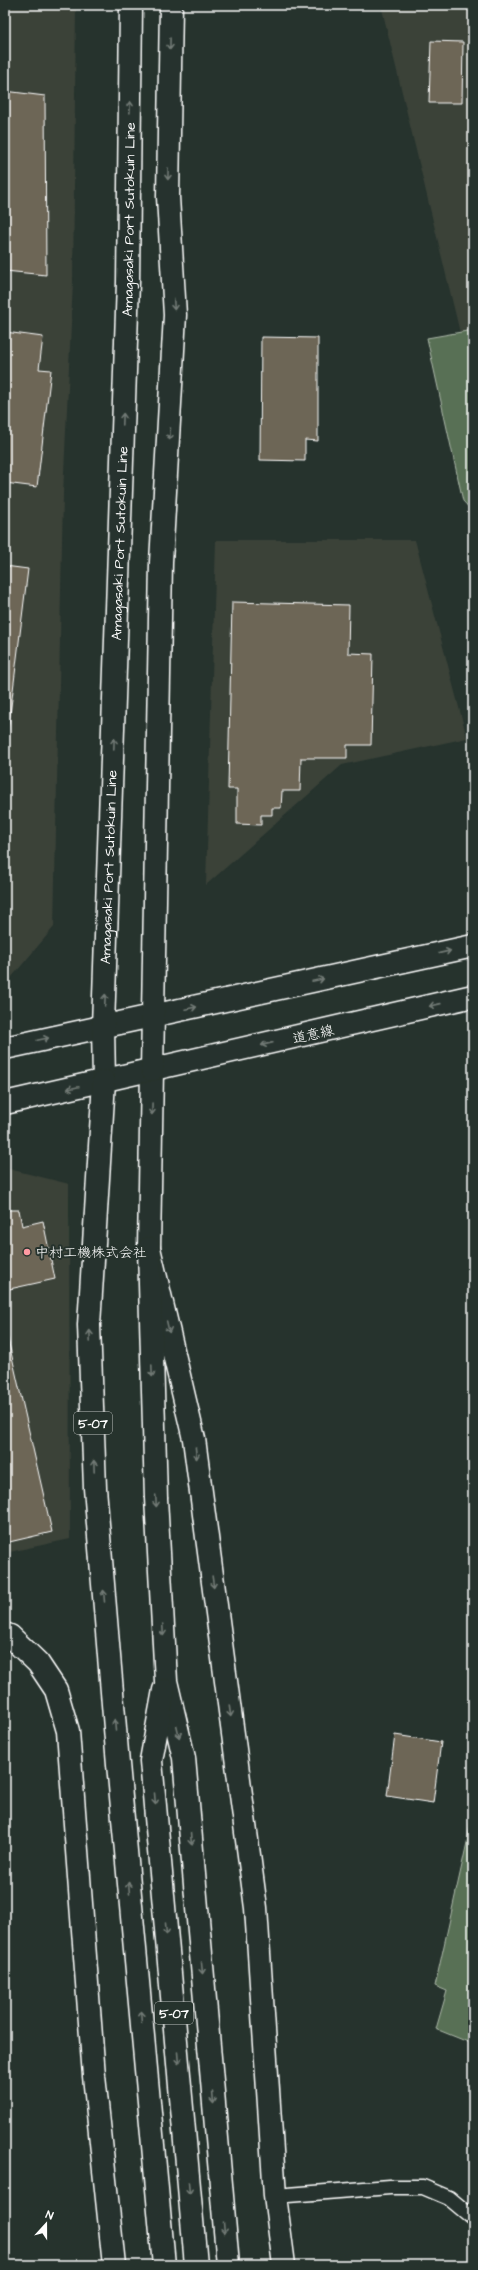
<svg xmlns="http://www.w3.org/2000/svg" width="478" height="2270" viewBox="0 0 478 2270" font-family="'Architects Daughter','Klee One',sans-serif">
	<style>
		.built { fill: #3b4239 }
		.green { fill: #597054; stroke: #acb8aa }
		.building { fill: #6d6656; stroke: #fff }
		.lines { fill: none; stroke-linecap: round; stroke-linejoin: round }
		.service-casing { stroke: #fff; stroke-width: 17 }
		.tertiary-casing { stroke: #fff; stroke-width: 25 }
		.secondary-casing { stroke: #fff; stroke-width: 25 }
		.motorway-casing { stroke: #fff; stroke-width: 25 }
		.service { stroke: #26332d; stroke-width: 14 }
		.tertiary { stroke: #26332d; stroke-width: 22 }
		.secondary { stroke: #26332d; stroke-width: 22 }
		.motorway { stroke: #26332d; stroke-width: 22 }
		.oneway { stroke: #727a76 }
		.poi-dot { fill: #ff9aa2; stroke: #26332d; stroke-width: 1.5 }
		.labels { text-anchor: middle; stroke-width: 4; stroke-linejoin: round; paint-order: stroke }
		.shield { fill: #26332d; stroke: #bec2c0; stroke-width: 1 }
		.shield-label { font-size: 13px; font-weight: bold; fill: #fff }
		.street-label { font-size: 14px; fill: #fff; stroke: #26332d }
		.poi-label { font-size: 14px; fill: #fff; stroke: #26332d; text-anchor: start }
	</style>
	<rect width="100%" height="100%" fill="#26332d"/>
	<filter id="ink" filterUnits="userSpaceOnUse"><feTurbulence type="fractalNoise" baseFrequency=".025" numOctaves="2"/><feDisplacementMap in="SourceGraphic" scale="8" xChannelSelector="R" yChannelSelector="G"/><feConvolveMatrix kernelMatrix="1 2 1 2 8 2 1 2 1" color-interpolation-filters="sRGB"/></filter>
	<g filter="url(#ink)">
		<g class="built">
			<path d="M 5,5 L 76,5 L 73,282 L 63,494 L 54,927 L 5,985 Z"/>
			<path d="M 381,5 L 473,5 L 473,365 L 468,366 Z"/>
			<path d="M 216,540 L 415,540 L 467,738 L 342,765 L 206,885 Z"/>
			<path d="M 5,1168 L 69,1184 L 70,1539 L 5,1553 Z"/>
		</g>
		<g class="green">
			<path d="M 473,330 L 473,512 L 463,501 L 427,338 Z"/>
			<path d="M 473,1800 L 473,2044 L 436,2029 L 447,1991 L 435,1986 L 468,1838 Z"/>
		</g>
		<g class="building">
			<path d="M 394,5 L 468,5 L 468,9 Z"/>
			<path d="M 431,41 L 463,42 L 462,103 L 429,103 Z"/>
			<path d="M 5,91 L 45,96 L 46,275 L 5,271 Z"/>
			<path d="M 5,332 L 43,337 L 39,369 L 51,370 L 37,487 L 5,483 Z"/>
			<path d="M 261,337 L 318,338 L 318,441 L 305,440 L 305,461 L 260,460 Z"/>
			<path d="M 5,566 L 28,569 L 5,755 Z"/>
			<path d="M 232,602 L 349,605 L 348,653 L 373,654 L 371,745 L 347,745 L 347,758 L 301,758 L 300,791 L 282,791 L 281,808 L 272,808 L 272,815 L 261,815 L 261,825 L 237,824 L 237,789 L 228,789 Z"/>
			<path d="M 5,1210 L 19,1210 L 22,1226 L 43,1221 L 55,1279 L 5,1290 Z"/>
			<path d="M 5,1326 L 52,1532 L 5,1543 Z"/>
			<path d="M 395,1735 L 441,1742 L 433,1803 L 387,1796 Z"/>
		</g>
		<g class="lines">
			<defs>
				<path id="service" d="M 275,2196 L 390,2187 L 423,2187 L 449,2198 L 473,2218"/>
				<g id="tertiary">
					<path d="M 5,1048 L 473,946"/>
					<path d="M 152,1070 L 149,1248 L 194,1439 L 256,1908 L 275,2196 L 284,2265"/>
					<path d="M 5,1103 L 473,996"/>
					<path d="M 5,1634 L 10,1636 L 38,1663 L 56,1690 L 68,1731 L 94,2076 L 114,2265"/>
				</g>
				<g id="secondary">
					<path d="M 152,1070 L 161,562 L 175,315 L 168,197 L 171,5"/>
					<path id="s1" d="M 104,1081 L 103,1026 L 128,282 L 131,5"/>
				</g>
				<g id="motorway">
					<path d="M 104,1081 L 89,1325 L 95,1488 L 118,1764 L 164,2265"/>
					<path d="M 149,1248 L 156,1498 L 166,1681 L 184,1758 L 228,2265"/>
					<path d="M 164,1690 L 151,1761 L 196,2265"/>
				</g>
			</defs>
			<use href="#service" class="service-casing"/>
			<use href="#tertiary" class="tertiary-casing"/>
			<use href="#secondary" class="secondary-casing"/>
			<use href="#motorway" class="motorway-casing"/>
			<use href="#service" class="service"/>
			<use href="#tertiary" class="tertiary"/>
			<use href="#secondary" class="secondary"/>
			<use href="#motorway" class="motorway"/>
		</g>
		<defs><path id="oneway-shaft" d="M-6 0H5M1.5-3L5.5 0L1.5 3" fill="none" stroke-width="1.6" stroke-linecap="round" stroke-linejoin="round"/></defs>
		<g class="oneway">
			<use href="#oneway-shaft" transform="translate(170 44) rotate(91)"/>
			<use href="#oneway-shaft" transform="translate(130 107) rotate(-89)"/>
			<use href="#oneway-shaft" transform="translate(168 174) rotate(91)"/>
			<use href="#oneway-shaft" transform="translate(174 304) rotate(87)"/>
			<use href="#oneway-shaft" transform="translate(123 419) rotate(-88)"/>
			<use href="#oneway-shaft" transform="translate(170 434) rotate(94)"/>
			<use href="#oneway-shaft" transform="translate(114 744) rotate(-88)"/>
			<use href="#oneway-shaft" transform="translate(445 952) rotate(-13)"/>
			<use href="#oneway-shaft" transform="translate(318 980) rotate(-12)"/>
			<use href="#oneway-shaft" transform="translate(105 1000) rotate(-87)"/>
			<use href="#oneway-shaft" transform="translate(435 1005) rotate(167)"/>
			<use href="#oneway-shaft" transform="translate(191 1008) rotate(-12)"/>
			<use href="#oneway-shaft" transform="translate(43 1039) rotate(-12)"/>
			<use href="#oneway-shaft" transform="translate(267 1044) rotate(167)"/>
			<use href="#oneway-shaft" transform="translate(73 1088) rotate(168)"/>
			<use href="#oneway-shaft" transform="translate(152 1109) rotate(91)"/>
			<use href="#oneway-shaft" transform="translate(168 1327) rotate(77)"/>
			<use href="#oneway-shaft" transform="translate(90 1336) rotate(-92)"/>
			<use href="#oneway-shaft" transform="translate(152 1371) rotate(88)"/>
			<use href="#oneway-shaft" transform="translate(196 1453) rotate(84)"/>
			<use href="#oneway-shaft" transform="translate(94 1466) rotate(-92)"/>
			<use href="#oneway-shaft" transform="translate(156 1501) rotate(87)"/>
			<use href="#oneway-shaft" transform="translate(213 1582) rotate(82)"/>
			<use href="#oneway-shaft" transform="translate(104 1596) rotate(-95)"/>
			<use href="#oneway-shaft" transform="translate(163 1630) rotate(87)"/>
			<use href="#oneway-shaft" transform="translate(230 1711) rotate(82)"/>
			<use href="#oneway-shaft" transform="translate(115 1725) rotate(-95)"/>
			<use href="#oneway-shaft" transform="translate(178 1732) rotate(77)"/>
			<use href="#oneway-shaft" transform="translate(155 1799) rotate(85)"/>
			<use href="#oneway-shaft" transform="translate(191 1839) rotate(85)"/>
			<use href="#oneway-shaft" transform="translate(129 1888) rotate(-95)"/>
			<use href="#oneway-shaft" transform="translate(166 1929) rotate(85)"/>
			<use href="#oneway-shaft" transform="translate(202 1968) rotate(85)"/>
			<use href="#oneway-shaft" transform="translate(141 2017) rotate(-95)"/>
			<use href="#oneway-shaft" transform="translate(178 2058) rotate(85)"/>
			<use href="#oneway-shaft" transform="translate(213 2098) rotate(85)"/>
			<use href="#oneway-shaft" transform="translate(189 2188) rotate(85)"/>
			<use href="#oneway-shaft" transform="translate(224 2228) rotate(85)"/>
		</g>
	</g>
	<circle class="poi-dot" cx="27" cy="1252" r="4"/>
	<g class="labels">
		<g class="shield">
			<rect x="74" y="1412" width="38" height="22" rx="3"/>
			<rect x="155" y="2002" width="38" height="22" rx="3"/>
		</g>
		<g class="shield-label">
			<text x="93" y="1428">5-07</text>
			<text x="174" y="2018">5-07</text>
		</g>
		<g class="street-label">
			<text dy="5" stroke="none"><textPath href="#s1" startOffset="862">Amagasaki Port Sutokuin Line</textPath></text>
			<text dy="5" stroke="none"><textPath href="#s1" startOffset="538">Amagasaki Port Sutokuin Line</textPath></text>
			<text dy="5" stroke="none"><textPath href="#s1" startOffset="214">Amagasaki Port Sutokuin Line</textPath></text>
			<text transform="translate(313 1034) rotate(-13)" y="5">道意線</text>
		</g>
		<g class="poi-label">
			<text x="35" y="1257">中村工機株式会社</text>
		</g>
	</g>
	<rect width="478" height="2270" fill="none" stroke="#26332d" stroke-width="20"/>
	<rect x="10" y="10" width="458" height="2250" fill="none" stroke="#fff" stroke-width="1.5" filter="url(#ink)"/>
	<g transform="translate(46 2224) rotate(21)" stroke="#26332d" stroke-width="3" paint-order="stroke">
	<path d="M0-3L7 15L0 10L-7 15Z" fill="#ffffff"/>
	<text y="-6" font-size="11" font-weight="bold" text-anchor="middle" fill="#ffffff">N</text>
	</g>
</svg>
